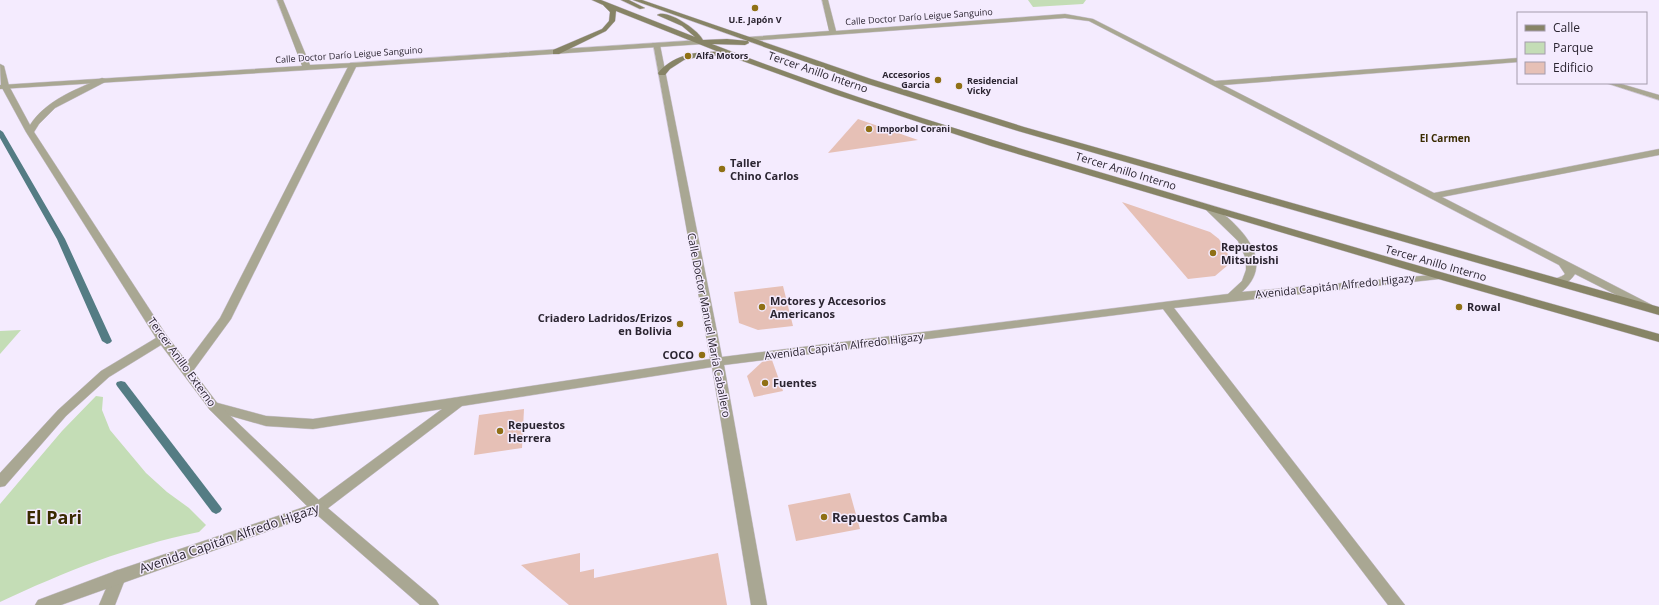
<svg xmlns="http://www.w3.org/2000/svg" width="1659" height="605" viewBox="0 0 1659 605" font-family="'Open Sans',sans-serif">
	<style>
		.green { fill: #c4ddb6 }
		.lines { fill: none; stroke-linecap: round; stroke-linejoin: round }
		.stream { fill: #547c84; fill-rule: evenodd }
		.building { fill: #e6c0b6 }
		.minor-casing { stroke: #d0c7d9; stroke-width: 1 }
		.tertiary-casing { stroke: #d0c7d9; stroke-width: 1 }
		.secondary-casing { stroke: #d0c7d9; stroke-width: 1 }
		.minor { fill: #a9a793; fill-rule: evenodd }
		.tertiary { fill: #a9a793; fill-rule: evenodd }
		.secondary { fill: #878466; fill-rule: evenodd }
		.poi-dot { fill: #8f7015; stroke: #f4ebfe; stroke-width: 1.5 }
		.labels { text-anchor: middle; stroke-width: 3; stroke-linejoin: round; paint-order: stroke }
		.far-street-label { font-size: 9px; fill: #2b2531; stroke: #f4ebfe }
		.far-poi-label { font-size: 9px; font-weight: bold; fill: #2b2531; stroke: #f4ebfe; text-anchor: start }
		.far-neighbourhood-label { font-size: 10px; font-weight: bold; fill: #392a00; stroke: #f4ebfe }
		.street-label { font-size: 11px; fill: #2b2531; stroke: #f4ebfe }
		.poi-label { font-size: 11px; font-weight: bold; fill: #2b2531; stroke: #f4ebfe; text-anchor: start }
		.near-poi-label { font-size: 13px; font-weight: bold; fill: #2b2531; stroke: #f4ebfe; text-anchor: start }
		.near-street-label { font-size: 13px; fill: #2b2531; stroke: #f4ebfe }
		.near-district-label { font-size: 18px; font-weight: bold; fill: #392a00; stroke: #f4ebfe }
	</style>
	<rect width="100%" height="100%" fill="#f4ebfe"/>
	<g class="green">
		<path d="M 1028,0 L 1086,0 L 1083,4 L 1033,7 Z"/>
		<path d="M 21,330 L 0,354 L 0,331 Z"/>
		<path d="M 96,396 L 103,397 L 102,410 L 110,430 L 146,473 L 167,492 L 189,508 L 206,525 L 199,532 C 129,546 64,572 0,602 L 0,504 L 62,431 Z"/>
	</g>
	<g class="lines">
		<g class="stream">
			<path d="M 0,130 L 3,132 L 65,239 L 112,341 L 110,343 L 107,344 L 102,341 L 57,239 L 0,138 Z"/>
			<path d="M 121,381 L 125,382 L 220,506 L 222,509 L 220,512 L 216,514 L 212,512 L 117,386 L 116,384 L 117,382 Z"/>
		</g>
	</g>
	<g class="building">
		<path d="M 858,119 L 918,140 L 828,153 Z"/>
		<path d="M 1122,202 L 1210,232 L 1219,239 L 1229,256 L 1228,265 L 1215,276 L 1188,279 Z"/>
		<path d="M 783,286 L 793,326 L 758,330 L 739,323 L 734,292 Z"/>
		<path d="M 772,360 L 783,391 L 754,397 L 747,376 L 762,362 Z"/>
		<path d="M 524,409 L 522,448 L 474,455 L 479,415 Z"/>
		<path d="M 850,493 L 860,529 L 796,541 L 788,505 Z"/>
		<path d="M 580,553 L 580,572 L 594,569 L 594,578 L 718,553 L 727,605 L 569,605 L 521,565 Z"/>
	</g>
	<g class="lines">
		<defs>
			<g id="minor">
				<path d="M 277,0 L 283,0 L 310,65 L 353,63 L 357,65 L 356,67 L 0,89 L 0,85 L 302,66 Z"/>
				<path d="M 822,0 L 828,0 L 836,31 L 1065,14 L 1093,19 L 1215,81 L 1518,58 L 1518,62 L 1223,85 L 1434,193 L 1659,149 L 1659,155 L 1442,197 L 1652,305 L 1654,307 L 1652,309 L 1644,309 L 1575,274 C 1571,281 1562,287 1553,284 L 1552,282 C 1555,277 1561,278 1565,274 L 1559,265 L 1089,21 L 1065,18 L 749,41 L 745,39 L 749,37 L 829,31 Z"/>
				<path d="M 653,43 L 660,45 L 722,357 L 1228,294 L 1242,281 L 1246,270 L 1246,259 L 1238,241 L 1204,208 L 1209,205 C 1216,207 1221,213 1227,217 C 1251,238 1271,266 1242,292 L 1443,274 L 1444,276 L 1439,279 L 1174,308 L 1405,605 L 1388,605 L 1163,309 L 724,365 L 767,605 L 751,605 L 712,367 L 462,406 L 323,512 L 318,514 L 313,512 L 311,508 L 313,504 L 442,409 L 313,429 L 266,426 L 210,410 L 208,407 L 210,404 L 214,402 L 266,416 L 313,419 L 710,359 Z"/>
				<path d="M 1606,83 L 1618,83 L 1659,95 L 1659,100 Z"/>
				<path d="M 118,570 L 123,572 L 126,577 L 115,605 L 99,605 L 113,572 Z"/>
			</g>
			<path id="tertiary" d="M 700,40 L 704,42 L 703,44 L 356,67 L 231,319 L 193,371 L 218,404 L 323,504 L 436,600 L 439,605 L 420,605 L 316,514 L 61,605 L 35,605 L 38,600 L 118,570 L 307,506 L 210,410 L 161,345 L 109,377 L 66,416 L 5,486 L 0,487 L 0,473 L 58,410 L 101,371 L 156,338 L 26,132 L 1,86 L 0,64 L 4,66 L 9,86 L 30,125 C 46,100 77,89 102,78 L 109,80 L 55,108 L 39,124 L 34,132 L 167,336 L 187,362 L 220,318 L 350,63 Z"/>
			<g id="secondary">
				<path d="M 592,0 L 601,0 L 695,37 L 682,26 L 657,15 C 666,8 699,30 703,40 L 727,39 L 748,41 L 749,43 L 745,45 L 712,44 C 857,101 1007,145 1157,189 C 1324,239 1491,287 1659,334 L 1659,342 L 1435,278 L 991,146 L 834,94 L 726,55 L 698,57 L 684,60 L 670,69 L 665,75 L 659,75 L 658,73 C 673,55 697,51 719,52 L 616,11 L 615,21 L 606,31 L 559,54 L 553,54 L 553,50 L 602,29 L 609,21 L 610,12 L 603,5 Z"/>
				<path d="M 621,0 L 629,0 L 645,8 L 640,9 Z"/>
				<path d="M 633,0 L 642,0 L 871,79 L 1024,127 L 1659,307 L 1659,315 L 1018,131 L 865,83 Z"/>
			</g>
		</defs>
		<use href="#minor" class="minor-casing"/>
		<use href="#tertiary" class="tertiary-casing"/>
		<use href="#secondary" class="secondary-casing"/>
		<use href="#minor" class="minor"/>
		<use href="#tertiary" class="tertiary"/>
		<use href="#secondary" class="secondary"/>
	</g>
	<g class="poi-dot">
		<circle cx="755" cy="8" r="4"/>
		<circle cx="688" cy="56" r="4"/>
		<circle cx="938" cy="80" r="4"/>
		<circle cx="959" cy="86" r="4"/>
		<circle cx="869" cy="129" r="4"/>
		<circle cx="722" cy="169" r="4"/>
		<circle cx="1213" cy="253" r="4"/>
		<circle cx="762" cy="307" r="4"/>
		<circle cx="1459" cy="307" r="4"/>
		<circle cx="680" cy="324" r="4"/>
		<circle cx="702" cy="355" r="4"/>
		<circle cx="765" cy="383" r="4"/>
		<circle cx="500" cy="431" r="4"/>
		<circle cx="824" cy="517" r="4"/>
	</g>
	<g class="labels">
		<g class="far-street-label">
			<text transform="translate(919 17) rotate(-4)" y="3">Calle Doctor Darío Leigue Sanguino</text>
			<text transform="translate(349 55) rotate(-4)" y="3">Calle Doctor Darío Leigue Sanguino</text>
		</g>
		<g class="far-poi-label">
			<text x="755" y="23" text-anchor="middle">U.E. Japón V</text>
			<text x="696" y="59">Alfa Motors</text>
			<text x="930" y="78" text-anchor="end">Accesorios<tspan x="930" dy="10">Garcia</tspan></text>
			<text x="967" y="84">Residencial<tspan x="967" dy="10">Vicky</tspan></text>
			<text x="877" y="132">Imporbol Corani</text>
		</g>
		<g class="far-neighbourhood-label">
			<text x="1445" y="142">El Carmen</text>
		</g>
		<g class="street-label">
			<text transform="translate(818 72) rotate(19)" y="4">Tercer Anillo Interno</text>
			<text transform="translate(1126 171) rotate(17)" y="4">Tercer Anillo Interno</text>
			<text transform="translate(1436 263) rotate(16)" y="4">Tercer Anillo Interno</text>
			<text transform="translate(1335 286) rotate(-6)" y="4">Avenida Capitán Alfredo Higazy</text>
			<text transform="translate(709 325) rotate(79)" y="4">Calle Doctor Manuel María Caballero</text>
			<text transform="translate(844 346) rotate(-7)" y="4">Avenida Capitán Alfredo Higazy</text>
			<text transform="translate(182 362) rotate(54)" y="4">Tercer Anillo Externo</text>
		</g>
		<g class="poi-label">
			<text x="730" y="167">Taller<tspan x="730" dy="13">Chino Carlos</tspan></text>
			<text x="1221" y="251">Repuestos<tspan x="1221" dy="13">Mitsubishi</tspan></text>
			<text x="770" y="305">Motores y Accesorios<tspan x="770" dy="13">Americanos</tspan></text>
			<text x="1467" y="311">Rowal</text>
			<text x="672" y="322" text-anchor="end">Criadero Ladridos/Erizos<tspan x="672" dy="13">en Bolivia</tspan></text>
			<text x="694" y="359" text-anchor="end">COCO</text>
			<text x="773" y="387">Fuentes</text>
			<text x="508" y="429">Repuestos<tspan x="508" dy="13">Herrera</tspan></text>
		</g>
		<g class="near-poi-label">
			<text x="832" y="522">Repuestos Camba</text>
		</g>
		<g class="near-street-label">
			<text transform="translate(229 538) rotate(-19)" y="5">Avenida Capitán Alfredo Higazy</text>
		</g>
		<g class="near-district-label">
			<text x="54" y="524">El Pari</text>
		</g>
	</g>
	<rect x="1517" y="12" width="130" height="72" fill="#f4ebfe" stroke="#a49cac"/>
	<rect x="1525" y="25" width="20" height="6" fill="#878466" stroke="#a49cac"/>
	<text x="1553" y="32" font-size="12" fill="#2b2531">Calle</text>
	<rect x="1525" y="42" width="20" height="12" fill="#c4ddb6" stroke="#a49cac"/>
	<text x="1553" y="52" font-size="12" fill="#2b2531">Parque</text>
	<rect x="1525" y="62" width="20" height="12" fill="#e6c0b6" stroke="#a49cac"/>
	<text x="1553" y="72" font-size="12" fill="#2b2531">Edificio</text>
</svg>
